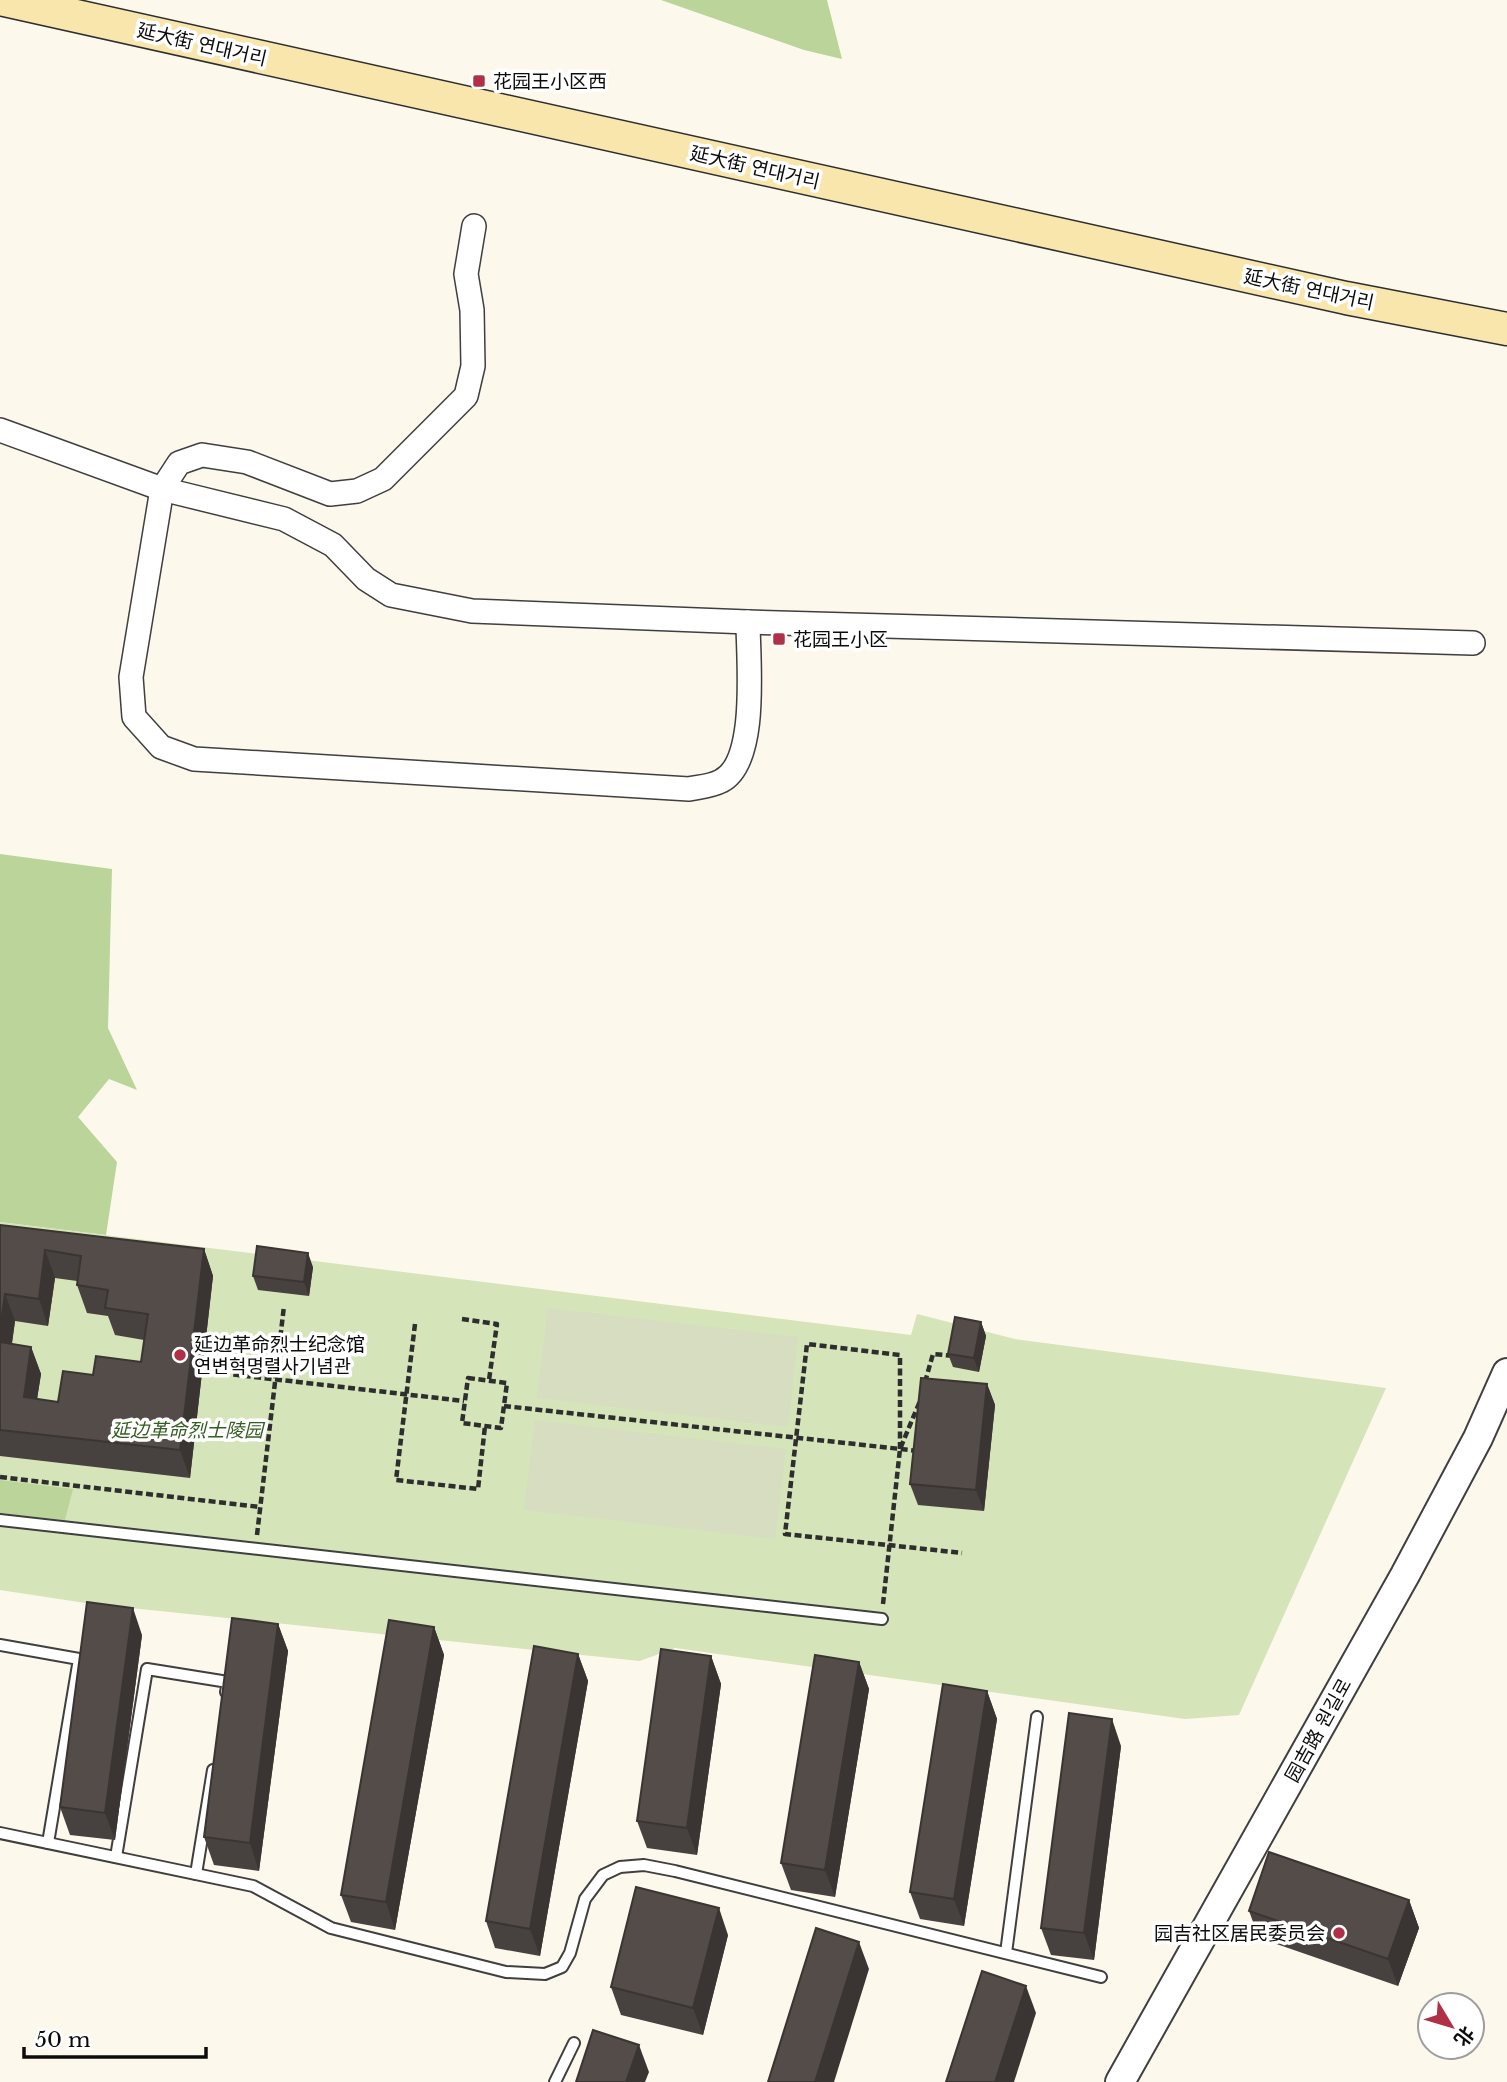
<svg xmlns="http://www.w3.org/2000/svg" width="1507" height="2082" viewBox="0 0 1507 2082" font-family="'Libre Baskerville','Noto Sans SC','Noto Sans KR',serif">
	<style>
		.green { fill: #d5e4b9 }
		.forest { fill: #bbd49a }
		.cemetery { fill: #d7ddc0 }
		.lines { fill: none; stroke-linecap: round; stroke-linejoin: round }
		.service-casing { stroke: #3f3f3f; stroke-width: 14 }
		.minor-casing { stroke: #3f3f3f; stroke-width: 26 }
		.tertiary-casing { stroke: #3f3f3f; stroke-width: 32 }
		.secondary-casing { stroke: #2e2e2e; stroke-width: 35 }
		.path { stroke: #2e2e2e; stroke-width: 4.5; stroke-dasharray: 7 3.5; stroke-linecap: butt }
		.service { stroke: #fff; stroke-width: 10 }
		.minor { stroke: #fff; stroke-width: 23 }
		.tertiary { stroke: #fff; stroke-width: 28 }
		.secondary { stroke: #f8e6ad; stroke-width: 32 }
		.wall { fill: #47413f; fill-rule: evenodd }
		.shaded-wall { fill: #3a3533 }
		.building { fill: #534c49; stroke: #3a3533; stroke-width: 2 }
		.poi-dot { fill: #af3047; stroke: #fff; stroke-width: 2.5 }
		.labels { text-anchor: middle; stroke-width: 7; stroke-linejoin: round; paint-order: stroke }
		.street-label { font-size: 19px; fill: #0c0c0c; stroke: #fff }
		.poi-label { font-size: 19px; fill: #0c0c0c; stroke: #fff; text-anchor: start }
		.park-label { font-size: 19px; font-style: italic; fill: #365d22; stroke: #fff }
	</style>
	<rect width="100%" height="100%" fill="#fdf8ec"/>
	<path class="green" d="M 0,1222 L 911,1335 L 917,1314 L 1015,1339 L 1386,1388 L 1239,1715 L 1185,1719 L 675,1648 L 640,1661 L 92,1604 L 0,1590 Z"/>
	<g class="forest">
		<path d="M 661,0 L 827,0 L 842,59 L 804,50 Z"/>
		<path d="M 0,854 L 112,869 L 108,1028 L 137,1090 L 109,1079 L 78,1117 L 117,1162 L 106,1235 L 0,1222 Z"/>
		<path d="M 0,1480 L 73,1489 L 65,1520 L 0,1513 Z"/>
	</g>
	<g class="cemetery">
		<path d="M 548,1308 L 798,1337 L 788,1427 L 537,1398 Z"/>
		<path d="M 535,1420 L 786,1449 L 775,1539 L 524,1510 Z"/>
	</g>
	<g class="lines">
		<defs>
			<g id="service">
				<path d="M 0,1520 L 882,1619"/>
				<path d="M 0,1645 L 79,1659 L 48,1843"/>
				<path d="M 0,1833 L 253,1886 L 331,1928 L 506,1972 L 545,1974 L 562,1967 L 570,1953 L 585,1899 L 603,1875 L 620,1867 L 644,1865 L 675,1871 L 1101,1977"/>
				<path d="M 116,1857 L 147,1669 L 228,1682 L 226,1692"/>
				<path d="M 196,1874 L 213,1770"/>
				<path d="M 1006,1953 L 1037,1717"/>
				<path d="M 555,2082 L 574,2043"/>
			</g>
			<g id="minor">
				<path d="M 474,226 L 466,274 L 472,310 L 473,366 L 466,396 L 383,479 L 357,491 L 330,494 L 247,462 L 202,455 L 179,463 L 162,489 L 131,677 L 134,717 L 161,747 L 194,759 L 689,789 C 699,787 712,786 721,781 C 759,762 748,659 748,622"/>
				<path d="M 0,430 L 162,489 L 284,519 L 333,545 L 366,579 L 391,595 L 472,611 L 748,622 L 1473,643"/>
			</g>
			<path id="tertiary" d="M 1120,2082 L 1405,1575 L 1478,1438 L 1507,1373"/>
			<path id="secondary" d="M 4,0 L 1346,298 L 1507,329"/>
		</defs>
		<use href="#service" class="service-casing"/>
		<use href="#minor" class="minor-casing"/>
		<use href="#tertiary" class="tertiary-casing"/>
		<use href="#secondary" class="secondary-casing"/>
		<g class="path">
			<path d="M 462,1319 L 497,1324 L 489,1380"/>
			<path d="M 415,1324 L 396,1480 L 478,1489 L 485,1426"/>
			<path d="M 202,1371 L 464,1401"/>
			<path d="M 468,1378 L 507,1383 L 501,1428 L 462,1423 Z"/>
			<path d="M 925,1382 L 933,1354 L 955,1356"/>
			<path d="M 504,1406 L 919,1451"/>
			<path d="M 900,1449 L 900,1355 L 807,1344 L 785,1534 L 962,1553"/>
			<path d="M 0,1477 L 260,1507"/>
			<path d="M 257,1535 L 284,1306"/>
			<path d="M 883,1604 L 900,1449 L 920,1401"/>
		</g>
		<use href="#service" class="service"/>
		<use href="#minor" class="minor"/>
		<use href="#tertiary" class="tertiary"/>
		<use href="#secondary" class="secondary"/>
	</g>
	<g class="wall">
		<path d="M 0,1225 L 204,1249 L 213,1276 L 190,1478 L 0,1456 ZM 55,1278 L 77,1281 L 77,1285 L 87,1313 L 108,1316 L 115,1335 L 144,1340 L 141,1362 L 93,1375 L 58,1402 L 37,1399 L 41,1374 L 31,1347 L 12,1344 L 15,1321 L 48,1326 Z"/>
		<path d="M 313,1267 L 309,1296 L 258,1290 L 253,1276 Z"/>
		<path d="M 981,1322 L 986,1336 L 979,1372 L 953,1367 L 948,1354 Z"/>
		<path d="M 987,1384 L 995,1405 L 984,1511 L 918,1505 L 910,1484 Z"/>
		<path d="M 278,1624 L 288,1651 L 259,1871 L 214,1865 L 204,1837 Z"/>
		<path d="M 434,1627 L 444,1655 L 395,1930 L 351,1922 L 341,1895 Z"/>
		<path d="M 142,1635 L 115,1840 L 70,1835 L 60,1807 Z"/>
		<path d="M 578,1654 L 588,1681 L 540,1956 L 495,1948 L 486,1921 Z"/>
		<path d="M 711,1656 L 721,1684 L 697,1855 L 647,1848 L 637,1821 Z"/>
		<path d="M 859,1662 L 869,1689 L 835,1897 L 791,1890 L 781,1863 Z"/>
		<path d="M 987,1691 L 997,1719 L 964,1926 L 920,1919 L 910,1892 Z"/>
		<path d="M 1121,1746 L 1094,1960 L 1051,1955 L 1041,1928 Z"/>
		<path d="M 1409,1900 L 1419,1928 L 1398,1986 L 1259,1938 L 1249,1911 Z"/>
		<path d="M 728,1935 L 703,2035 L 621,2015 L 611,1987 Z"/>
	</g>
	<g class="shaded-wall">
		<path d="M 204,1249 L 213,1276 L 190,1478 L 180,1450 Z"/>
		<path d="M 45,1250 L 55,1278 L 48,1326 L 39,1299 Z"/>
		<path d="M 308,1253 L 313,1267 L 309,1296 L 304,1282 Z"/>
		<path d="M 5,1294 L 15,1321 L 8,1369 L 0,1346 L 0,1330 Z"/>
		<path d="M 981,1322 L 986,1336 L 979,1372 L 974,1358 Z"/>
		<path d="M 31,1347 L 41,1374 L 33,1424 L 24,1397 Z"/>
		<path d="M 987,1384 L 995,1405 L 984,1511 L 976,1490 Z"/>
		<path d="M 133,1608 L 142,1635 L 115,1840 L 105,1813 Z"/>
		<path d="M 278,1624 L 288,1651 L 259,1871 L 250,1843 Z"/>
		<path d="M 434,1627 L 444,1655 L 395,1930 L 386,1902 Z"/>
		<path d="M 578,1654 L 588,1681 L 540,1956 L 530,1929 Z"/>
		<path d="M 711,1656 L 721,1684 L 697,1855 L 687,1828 Z"/>
		<path d="M 859,1662 L 869,1689 L 835,1897 L 825,1870 Z"/>
		<path d="M 987,1691 L 997,1719 L 964,1926 L 954,1899 Z"/>
		<path d="M 1112,1719 L 1121,1746 L 1094,1960 L 1084,1933 Z"/>
		<path d="M 1409,1900 L 1419,1928 L 1398,1986 L 1388,1959 Z"/>
		<path d="M 719,1908 L 728,1935 L 703,2035 L 693,2008 Z"/>
		<path d="M 859,1942 L 869,1969 L 834,2082 L 815,2082 Z"/>
		<path d="M 1026,1986 L 1036,2013 L 1014,2082 L 995,2082 Z"/>
		<path d="M 639,2045 L 649,2072 L 645,2082 L 626,2082 Z"/>
	</g>
	<g class="building">
		<path d="M 0,1225 L 204,1249 L 180,1450 L 0,1430 L 0,1342 L 31,1347 L 24,1397 L 58,1402 L 63,1371 L 93,1375 L 96,1356 L 141,1362 L 148,1314 L 105,1308 L 108,1290 L 77,1285 L 81,1256 L 45,1250 L 39,1299 L 5,1294 L 0,1330 Z"/>
		<path d="M 257,1246 L 308,1253 L 304,1282 L 253,1276 Z"/>
		<path d="M 955,1317 L 981,1322 L 974,1358 L 948,1354 Z"/>
		<path d="M 921,1378 L 987,1384 L 976,1490 L 910,1484 Z"/>
		<path d="M 87,1602 L 133,1608 L 105,1813 L 60,1807 Z"/>
		<path d="M 232,1618 L 278,1624 L 250,1843 L 204,1837 Z"/>
		<path d="M 389,1620 L 434,1627 L 386,1902 L 341,1895 Z"/>
		<path d="M 534,1646 L 578,1654 L 530,1929 L 486,1921 Z"/>
		<path d="M 661,1649 L 711,1656 L 687,1828 L 637,1821 Z"/>
		<path d="M 815,1655 L 859,1662 L 825,1870 L 781,1863 Z"/>
		<path d="M 943,1684 L 987,1691 L 954,1899 L 910,1892 Z"/>
		<path d="M 1069,1713 L 1112,1719 L 1084,1933 L 1041,1928 Z"/>
		<path d="M 1269,1852 L 1409,1900 L 1388,1959 L 1249,1911 Z"/>
		<path d="M 636,1887 L 719,1908 L 693,2008 L 611,1987 Z"/>
		<path d="M 816,1928 L 859,1942 L 815,2082 L 768,2082 Z"/>
		<path d="M 982,1971 L 1026,1986 L 995,2082 L 946,2082 Z"/>
		<path d="M 593,2030 L 639,2045 L 626,2082 L 576,2082 Z"/>
	</g>
	<g class="poi-dot">
		<rect x="472" y="74" width="14" height="14" rx="3.5"/>
		<rect x="772" y="632" width="14" height="14" rx="3.5"/>
		<circle cx="180" cy="1355" r="7"/>
		<circle cx="1339" cy="1933" r="7"/>
	</g>
	<g class="labels">
		<g class="street-label">
			<text transform="translate(202 44) rotate(13)" y="7">延大街 연대거리</text>
			<text transform="translate(755 167) rotate(13)" y="7">延大街 연대거리</text>
			<text transform="translate(1309 289) rotate(12)" y="7">延大街 연대거리</text>
			<text transform="translate(1318 1730) rotate(-61)" y="7">园吉路 원길로</text>
		</g>
		<g class="poi-label">
			<text x="493" y="88">花园王小区西</text>
			<text x="793" y="646">花园王小区</text>
			<text x="194" y="1351">延边革命烈士纪念馆<tspan x="194" dy="22">연변혁명렬사기념관</tspan></text>
			<text x="1325" y="1940" text-anchor="end">园吉社区居民委员会</text>
		</g>
		<g class="park-label">
			<text x="187" y="1437">延边革命烈士陵园</text>
		</g>
	</g>
	<g transform="translate(1451 2026) rotate(128)"><circle r="33" fill="#ffffff" stroke="#9e9e9e" stroke-width="2"/>
	<path d="M0-5L12 26L0 18L-12 26Z" fill="#af3047"/>
	<text y="-10" font-size="19" font-weight="bold" text-anchor="middle" fill="#0c0c0c">北</text>
	</g>
	<path d="M24 2047v10h182v-10" fill="none" stroke="#0c0c0c" stroke-width="3.5"/>
	<text x="35" y="2047" font-size="21" fill="#0c0c0c" stroke="#ffffff" stroke-width="5" paint-order="stroke">50 m</text>
</svg>
